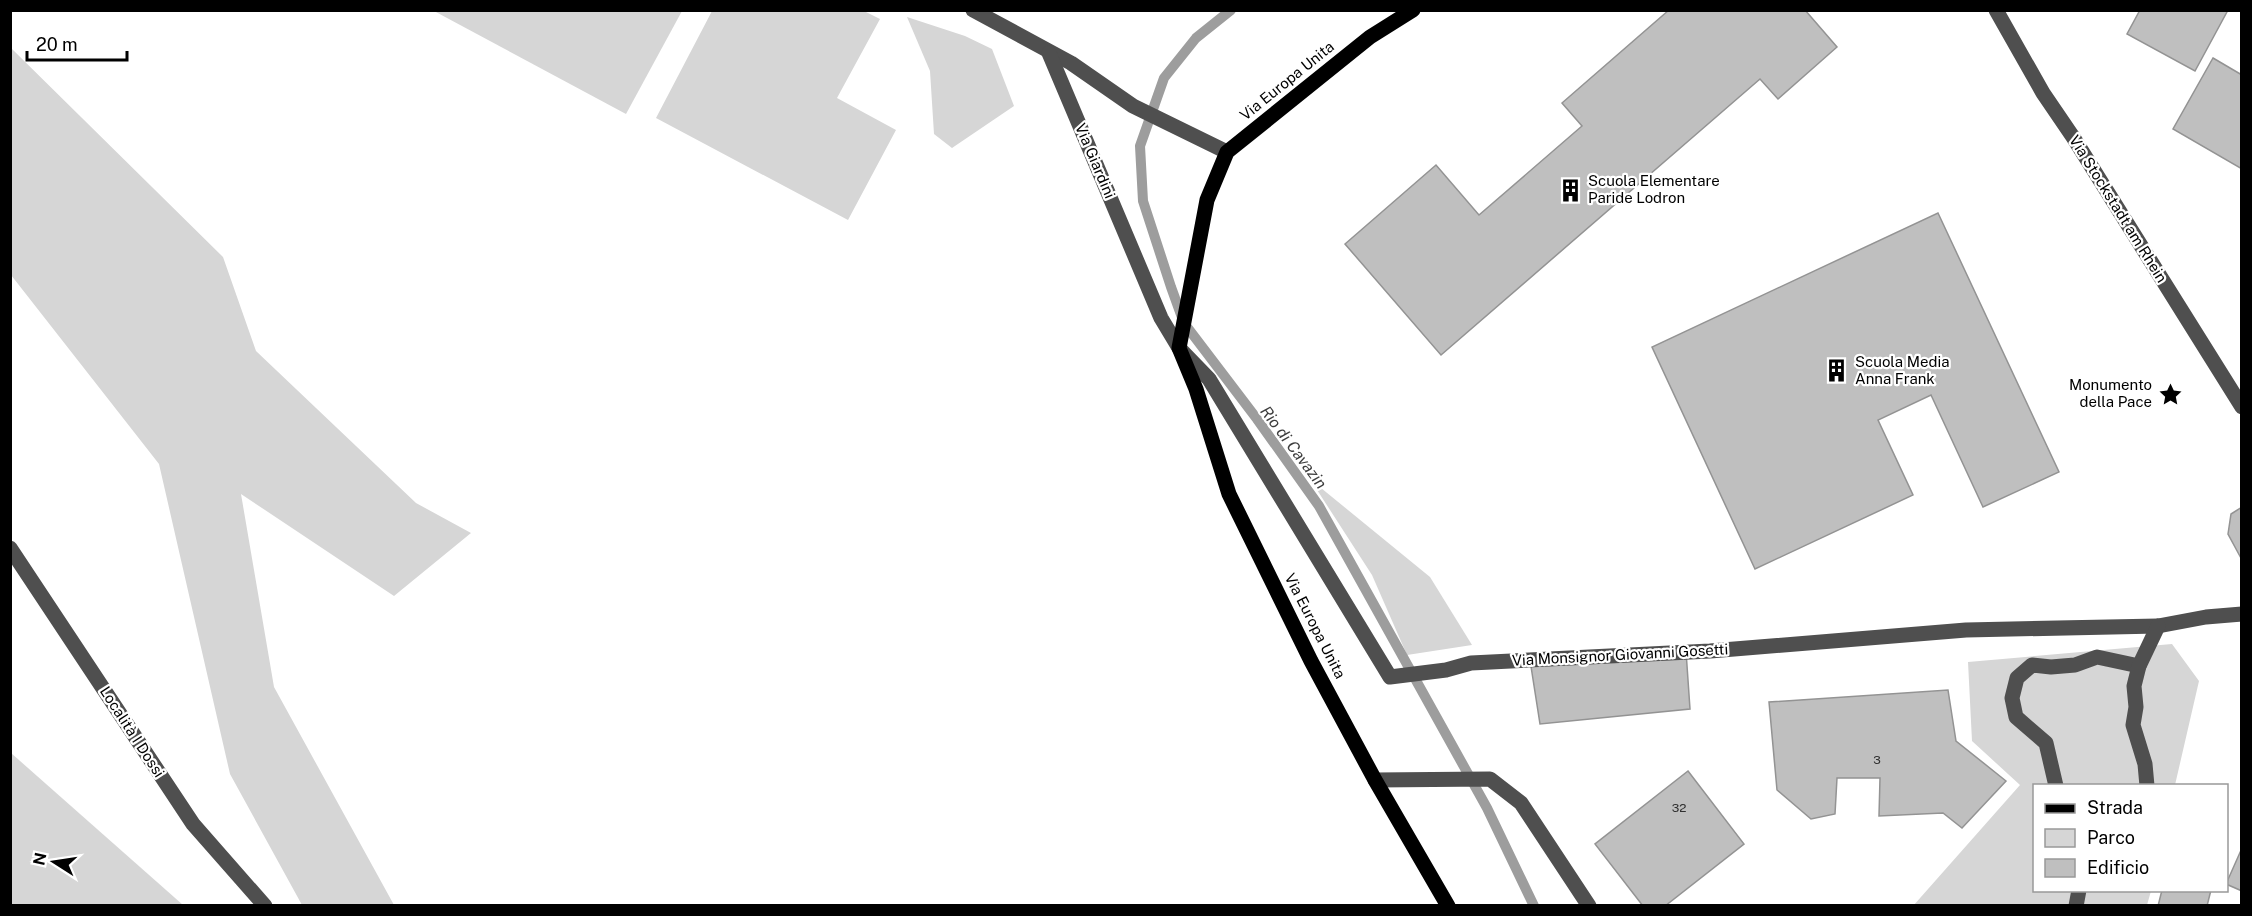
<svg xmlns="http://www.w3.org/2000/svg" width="2252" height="916" viewBox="0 0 2252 916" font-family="'Public Sans',sans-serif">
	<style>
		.green { fill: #d6d6d6 }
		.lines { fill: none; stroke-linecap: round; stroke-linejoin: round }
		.stream { stroke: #9d9d9d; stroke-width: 10 }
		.building { fill: #bfbfbf; stroke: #939393; stroke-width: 1.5 }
		.minor { stroke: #4f4f4f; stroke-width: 15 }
		.major { stroke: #000; stroke-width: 15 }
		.labels { text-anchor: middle; stroke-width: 4.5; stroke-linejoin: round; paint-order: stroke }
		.number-label { font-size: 12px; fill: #303030 }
		.street-label { font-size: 15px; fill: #000; stroke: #fff }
		.poi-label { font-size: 15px; fill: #000; stroke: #fff; text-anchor: start }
		.water-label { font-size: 16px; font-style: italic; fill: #3e3e3e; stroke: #fff }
	</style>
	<rect width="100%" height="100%" fill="#fff"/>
	<g class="green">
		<path d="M 434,11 L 682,11 L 626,114 Z"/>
		<path d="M 712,11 L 864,11 L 880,19 L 837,98 L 896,130 L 848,220 L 656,118 Z"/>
		<path d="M 907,17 L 965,36 L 992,49 L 1014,106 L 952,148 L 934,134 L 930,71 Z"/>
		<path d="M 11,48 L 223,257 L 256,351 L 416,503 L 471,533 L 394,596 L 241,494 L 274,687 L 394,905 L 302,905 L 230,774 L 159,464 L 11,275 Z"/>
		<path d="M 1310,479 L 1430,577 L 1472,645 L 1407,655 L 1372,575 Z"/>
		<path d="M 2172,644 L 2199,681 L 2175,785 L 2034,786 L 2034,890 L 2151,891 L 2147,905 L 1913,906 L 2020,785 L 1972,741 L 1968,662 Z"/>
		<path d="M 10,753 L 11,753 L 183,905 L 11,905 Z"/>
	</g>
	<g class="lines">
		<path class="stream" d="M 1231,10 L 1196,38 L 1164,78 L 1140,146 L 1143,201 L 1171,287 L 1184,323 L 1257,419 L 1319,506 L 1487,808 L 1534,906"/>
	</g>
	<g class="building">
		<path d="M 1669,10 L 1805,10 L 1837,47 L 1778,99 L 1760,79 L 1441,355 L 1345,244 L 1436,165 L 1479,215 L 1582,126 L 1562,103 Z"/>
		<path d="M 2140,10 L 2228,10 L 2195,71 L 2127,34 Z"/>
		<path d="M 2213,58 L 2242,75 L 2242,169 L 2173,129 Z"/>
		<path d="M 1938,213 L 2059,472 L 1983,507 L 1931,395 L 1878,420 L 1913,495 L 1755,569 L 1652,347 Z"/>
		<path d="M 2242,507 L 2242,560 L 2228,534 L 2231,514 Z"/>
		<path d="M 1686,651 L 1690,709 L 1540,724 L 1530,660 Z"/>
		<path d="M 1948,690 L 1956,741 L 2006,781 L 1962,828 L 1943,813 L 1879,816 L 1880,778 L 1837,778 L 1835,814 L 1811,819 L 1777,790 L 1769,702 Z"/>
		<path d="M 1688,771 L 1744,844 L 1665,906 L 1643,906 L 1595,844 Z"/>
		<path d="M 2242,848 L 2242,891 L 2226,884 Z"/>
		<path d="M 2162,890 L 2211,890 L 2207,906 L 2158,906 Z"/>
	</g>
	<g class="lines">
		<g class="minor">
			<path d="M 973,10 L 1071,63 L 1133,106 L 1227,152"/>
			<path d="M 1996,10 L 2043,93 L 2073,137 L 2242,407"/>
			<path d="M 1049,53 L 1161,318 L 1179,348 L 1209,379 L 1390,677 L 1446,670 L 1471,663 L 1710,651 L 1966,630 L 2158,626 L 2206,617 L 2242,614"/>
			<path d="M 10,548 L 193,824 L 265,906"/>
			<path d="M 1375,780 L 1490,779 L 1521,803 L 1589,906"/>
			<path d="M 2056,786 L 2046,743 L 2016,717 L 2012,698 L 2017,678 L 2032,665 L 2051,667 L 2075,665 L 2097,657 L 2139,666"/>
			<path d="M 2147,786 L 2145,764 L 2133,725 L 2136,707 L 2134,686 L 2139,666 L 2158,626"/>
			<path d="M 2076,906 L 2079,890"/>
		</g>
		<path class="major" d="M 1413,10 L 1370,37 L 1227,152 L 1207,200 L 1179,348 L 1196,389 L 1229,494 L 1311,661 L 1375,780 L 1448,906"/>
	</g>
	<defs>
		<symbol id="building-bare" viewBox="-9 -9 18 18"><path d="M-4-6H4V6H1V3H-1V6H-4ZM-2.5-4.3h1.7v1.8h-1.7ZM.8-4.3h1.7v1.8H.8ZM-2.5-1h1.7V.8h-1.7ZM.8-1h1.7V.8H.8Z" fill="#000" stroke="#fff" stroke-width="2.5" paint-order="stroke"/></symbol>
		<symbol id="sight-bare" viewBox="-9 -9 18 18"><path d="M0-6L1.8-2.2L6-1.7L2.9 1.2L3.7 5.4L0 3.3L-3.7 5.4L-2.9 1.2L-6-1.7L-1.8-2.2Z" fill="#000" stroke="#fff" stroke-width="2.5" paint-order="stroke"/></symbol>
	</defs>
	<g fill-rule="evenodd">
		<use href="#building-bare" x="1554" y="174" width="33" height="33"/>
		<use href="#building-bare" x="1820" y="354" width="33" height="33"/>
		<use href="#sight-bare" x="2154" y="378" width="33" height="33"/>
	</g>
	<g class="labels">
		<g class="number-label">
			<text x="1877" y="764">3</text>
			<text x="1679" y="812">32</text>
		</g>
		<g class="street-label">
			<text transform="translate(1287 81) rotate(-39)" y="5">Via Europa Unita</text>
			<text transform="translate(1095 161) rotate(67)" y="5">Via Giardini</text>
			<text transform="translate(2118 209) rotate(58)" y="5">Via Stockstadt am Rhein</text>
			<text transform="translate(1315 626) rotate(63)" y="5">Via Europa Unita</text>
			<text transform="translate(1620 655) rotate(-3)" y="5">Via Monsignor Giovanni Gosetti</text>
			<text transform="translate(132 732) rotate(57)" y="5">Località I Dossi</text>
		</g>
		<g class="poi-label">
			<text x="1588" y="186">Scuola Elementare<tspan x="1588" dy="17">Paride Lodron</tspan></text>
			<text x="1855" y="367">Scuola Media<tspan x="1855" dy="17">Anna Frank</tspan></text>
			<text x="2152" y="390" text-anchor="end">Monumento<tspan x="2152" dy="17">della Pace</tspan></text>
		</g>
		<g class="water-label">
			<text transform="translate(1294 447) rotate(53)" y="6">Rio di Cavazin</text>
		</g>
	</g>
	<rect width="2252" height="916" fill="none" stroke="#000000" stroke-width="24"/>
	<rect x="2033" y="784" width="195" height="108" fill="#ffffff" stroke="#999999" stroke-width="1.5"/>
	<rect x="2045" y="804" width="30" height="9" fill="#000000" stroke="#999999" stroke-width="1.5"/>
	<text x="2087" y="814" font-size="18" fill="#000000">Strada</text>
	<rect x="2045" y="829" width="30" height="18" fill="#d6d6d6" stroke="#999999" stroke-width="1.5"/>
	<text x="2087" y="844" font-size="18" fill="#000000">Parco</text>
	<rect x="2045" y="859" width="30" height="18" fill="#bfbfbf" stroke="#999999" stroke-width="1.5"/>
	<text x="2087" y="874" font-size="18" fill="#000000">Edificio</text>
	<g transform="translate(54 862) rotate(282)" stroke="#ffffff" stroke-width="4.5" paint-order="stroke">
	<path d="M0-4.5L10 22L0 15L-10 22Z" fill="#000000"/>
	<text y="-9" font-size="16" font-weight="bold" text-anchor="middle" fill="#000000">N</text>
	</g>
	<path d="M27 51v9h100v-9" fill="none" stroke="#000000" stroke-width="3"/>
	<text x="36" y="51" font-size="18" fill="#000000" stroke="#ffffff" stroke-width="4.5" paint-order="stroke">20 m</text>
</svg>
